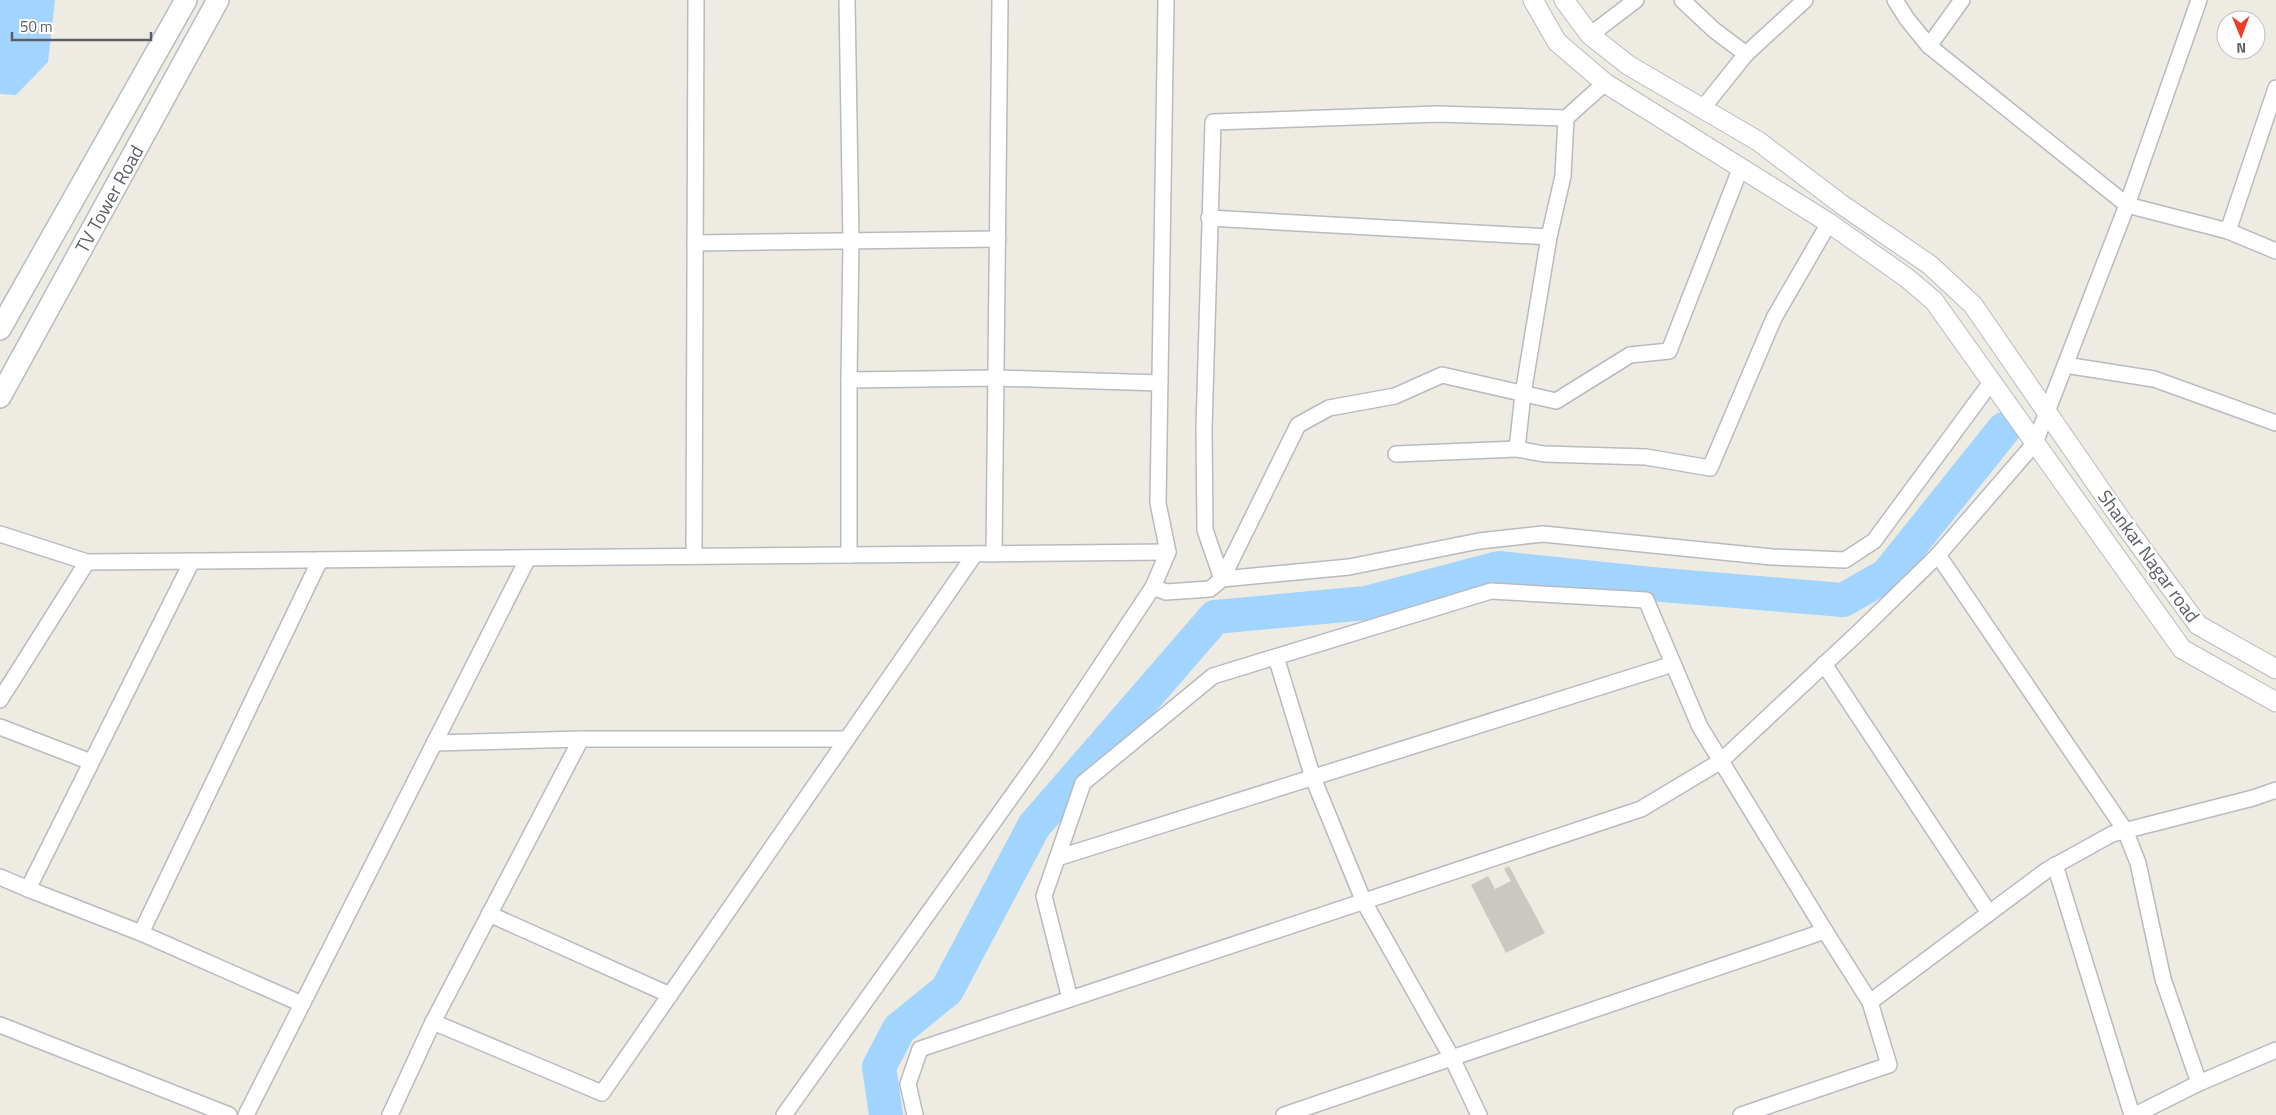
<svg xmlns="http://www.w3.org/2000/svg" width="2276" height="1115" viewBox="0 0 2276 1115" font-family="'Titillium Web',sans-serif">
	<style>
		.water { fill: #a1d4ff }
		.lines { fill: none; stroke-linecap: round; stroke-linejoin: round }
		.river { stroke: #a1d4ff; stroke-width: 34 }
		.building { fill: #cbc8c2 }
		.minor-casing { stroke: #b8babf; stroke-width: 18 }
		.tertiary-casing { stroke: #b8babf; stroke-width: 21 }
		.secondary-casing { stroke: #b8bbc1; stroke-width: 24 }
		.minor { stroke: #fff; stroke-width: 15 }
		.tertiary { stroke: #fff; stroke-width: 19 }
		.secondary { stroke: #fff; stroke-width: 21 }
		.labels { text-anchor: middle; stroke-width: 5; stroke-linejoin: round; paint-order: stroke }
		.street-label { font-size: 19px; fill: #5b5e64; stroke: #fff }
	</style>
	<rect width="100%" height="100%" fill="#eeece2"/>
	<path class="water" d="M 0,0 L 55,0 L 48,62 L 16,95 L 0,94 Z"/>
	<g class="lines">
		<path class="river" d="M 886,1115 L 879,1067 L 899,1029 L 947,990 L 1034,826 L 1215,617 L 1366,603 L 1499,568 L 1651,584 L 1843,600 L 1887,575 L 2004,429"/>
	</g>
	<path class="building" d="M 1509,866 L 1545,933 L 1506,953 L 1471,885 L 1488,876 L 1495,889 L 1511,881 L 1504,869 Z"/>
	<g class="lines">
		<defs>
			<g id="minor">
				<path d="M 847,0 L 851,241 L 849,380"/>
				<path d="M 1682,0 L 1714,30 L 1746,54"/>
				<path d="M 1895,0 L 1907,19 L 1929,46"/>
				<path d="M 1962,0 L 1929,46 L 2127,205 L 2228,231 L 2276,251"/>
				<path d="M 1590,35 L 1636,0"/>
				<path d="M 1605,83 L 1566,118 L 1438,114 L 1213,122 L 1204,428 L 1205,530 L 1222,579 L 1298,425 L 1329,408 L 1395,396 L 1442,375 L 1556,401 L 1630,355 L 1669,351 L 1741,167"/>
				<path d="M 1702,109 L 1746,54 L 1805,0"/>
				<path d="M 1566,118 L 1563,176 L 1549,237 L 1523,394 L 1517,449 L 1544,454 L 1646,457 L 1710,468 L 1774,318 L 1829,223"/>
				<path d="M 1209,218 L 1549,237"/>
				<path d="M 2228,231 L 2276,88"/>
				<path d="M 695,243 L 998,239"/>
				<path d="M 2065,365 L 2154,379 L 2276,423"/>
				<path d="M 1396,454 L 1517,449"/>
				<path d="M 0,534 L 87,562 L 1168,552"/>
				<path d="M 994,554 L 1000,0"/>
				<path d="M 849,555 L 849,380 L 996,378 L 1160,383"/>
				<path d="M 1938,555 L 2125,830 L 2138,863 L 2163,979 L 2199,1083"/>
				<path d="M 694,556 L 696,0"/>
				<path d="M 1153,587 L 1166,592 L 1210,589 L 1222,579 L 1349,567 L 1479,541 L 1543,534 L 1772,557 L 1845,560 L 1874,541 L 1992,381"/>
				<path d="M 1276,657 L 1313,778 L 1364,902 L 1452,1058 L 1479,1115"/>
				<path d="M 1824,664 L 1989,913"/>
				<path d="M 0,700 L 87,562"/>
				<path d="M 0,727 L 91,762"/>
				<path d="M 581,739 L 847,739"/>
				<path d="M 434,743 L 581,739 L 433,1022 L 602,1093 L 975,554"/>
				<path d="M 1057,858 L 1673,664"/>
				<path d="M 2055,865 L 2132,1115"/>
				<path d="M 0,877 L 28,889"/>
				<path d="M 489,914 L 670,995"/>
				<path d="M 141,933 L 28,889 L 192,561"/>
				<path d="M 1070,999 L 1044,896 L 1083,783 L 1213,676 L 1491,591 L 1646,600 L 1700,727 L 1721,761 L 1860,631 L 1938,555 L 2035,443 L 2127,205 L 2199,0"/>
				<path d="M 302,1004 L 141,933 L 320,560"/>
				<path d="M 0,1025 L 229,1115"/>
				<path d="M 246,1115 L 528,558"/>
				<path d="M 390,1115 L 433,1022"/>
				<path d="M 784,1115 L 1042,754 L 1153,587 L 1168,552 L 1158,503 L 1166,0"/>
				<path d="M 915,1115 L 908,1084 L 920,1049 L 1641,809 L 1721,761 L 1825,931"/>
				<path d="M 1284,1115 L 1825,931 L 1870,1002 L 2047,870 L 2112,834 L 2253,798 L 2276,790"/>
				<path d="M 1741,1115 L 1889,1065 L 1870,1002"/>
				<path d="M 2135,1115 L 2199,1083 L 2276,1050"/>
			</g>
			<g id="tertiary">
				<path d="M 1533,0 L 1557,42 L 1605,83 L 1829,223 L 1907,278 L 1934,301 L 2182,649 L 2276,702"/>
				<path d="M 1564,0 L 1590,35 L 1628,65 L 1758,141 L 1841,204 L 1930,265 L 1973,305 L 2124,524 L 2198,625 L 2276,669"/>
			</g>
			<g id="secondary">
				<path d="M 0,329 L 186,0"/>
				<path d="M 0,397 L 218,0"/>
			</g>
		</defs>
		<use href="#minor" class="minor-casing"/>
		<use href="#tertiary" class="tertiary-casing"/>
		<use href="#secondary" class="secondary-casing"/>
		<use href="#minor" class="minor"/>
		<use href="#tertiary" class="tertiary"/>
		<use href="#secondary" class="secondary"/>
	</g>
	<g class="labels">
		<g class="street-label">
			<text transform="translate(109 199) rotate(-61)" y="7">TV Tower Road</text>
			<text transform="translate(2149 556) rotate(54)" y="7">Shankar Nagar road</text>
		</g>
	</g>
	<g transform="translate(2241 35) rotate(179)"><circle r="24" fill="#ffffff" stroke="#bdbfc1"/>
	<path d="M0-4L9 19L0 12L-9 19Z" fill="#ec3d2a"/>
	<text y="-8" font-size="14" font-weight="bold" text-anchor="middle" fill="#5b5e64">N</text>
	</g>
	<path d="M12 32v8h139v-8" fill="none" stroke="#5b5e64" stroke-width="2.5"/>
	<text x="20" y="32" font-size="15" fill="#5b5e64" stroke="#ffffff" stroke-width="4" paint-order="stroke">50 m</text>
</svg>
